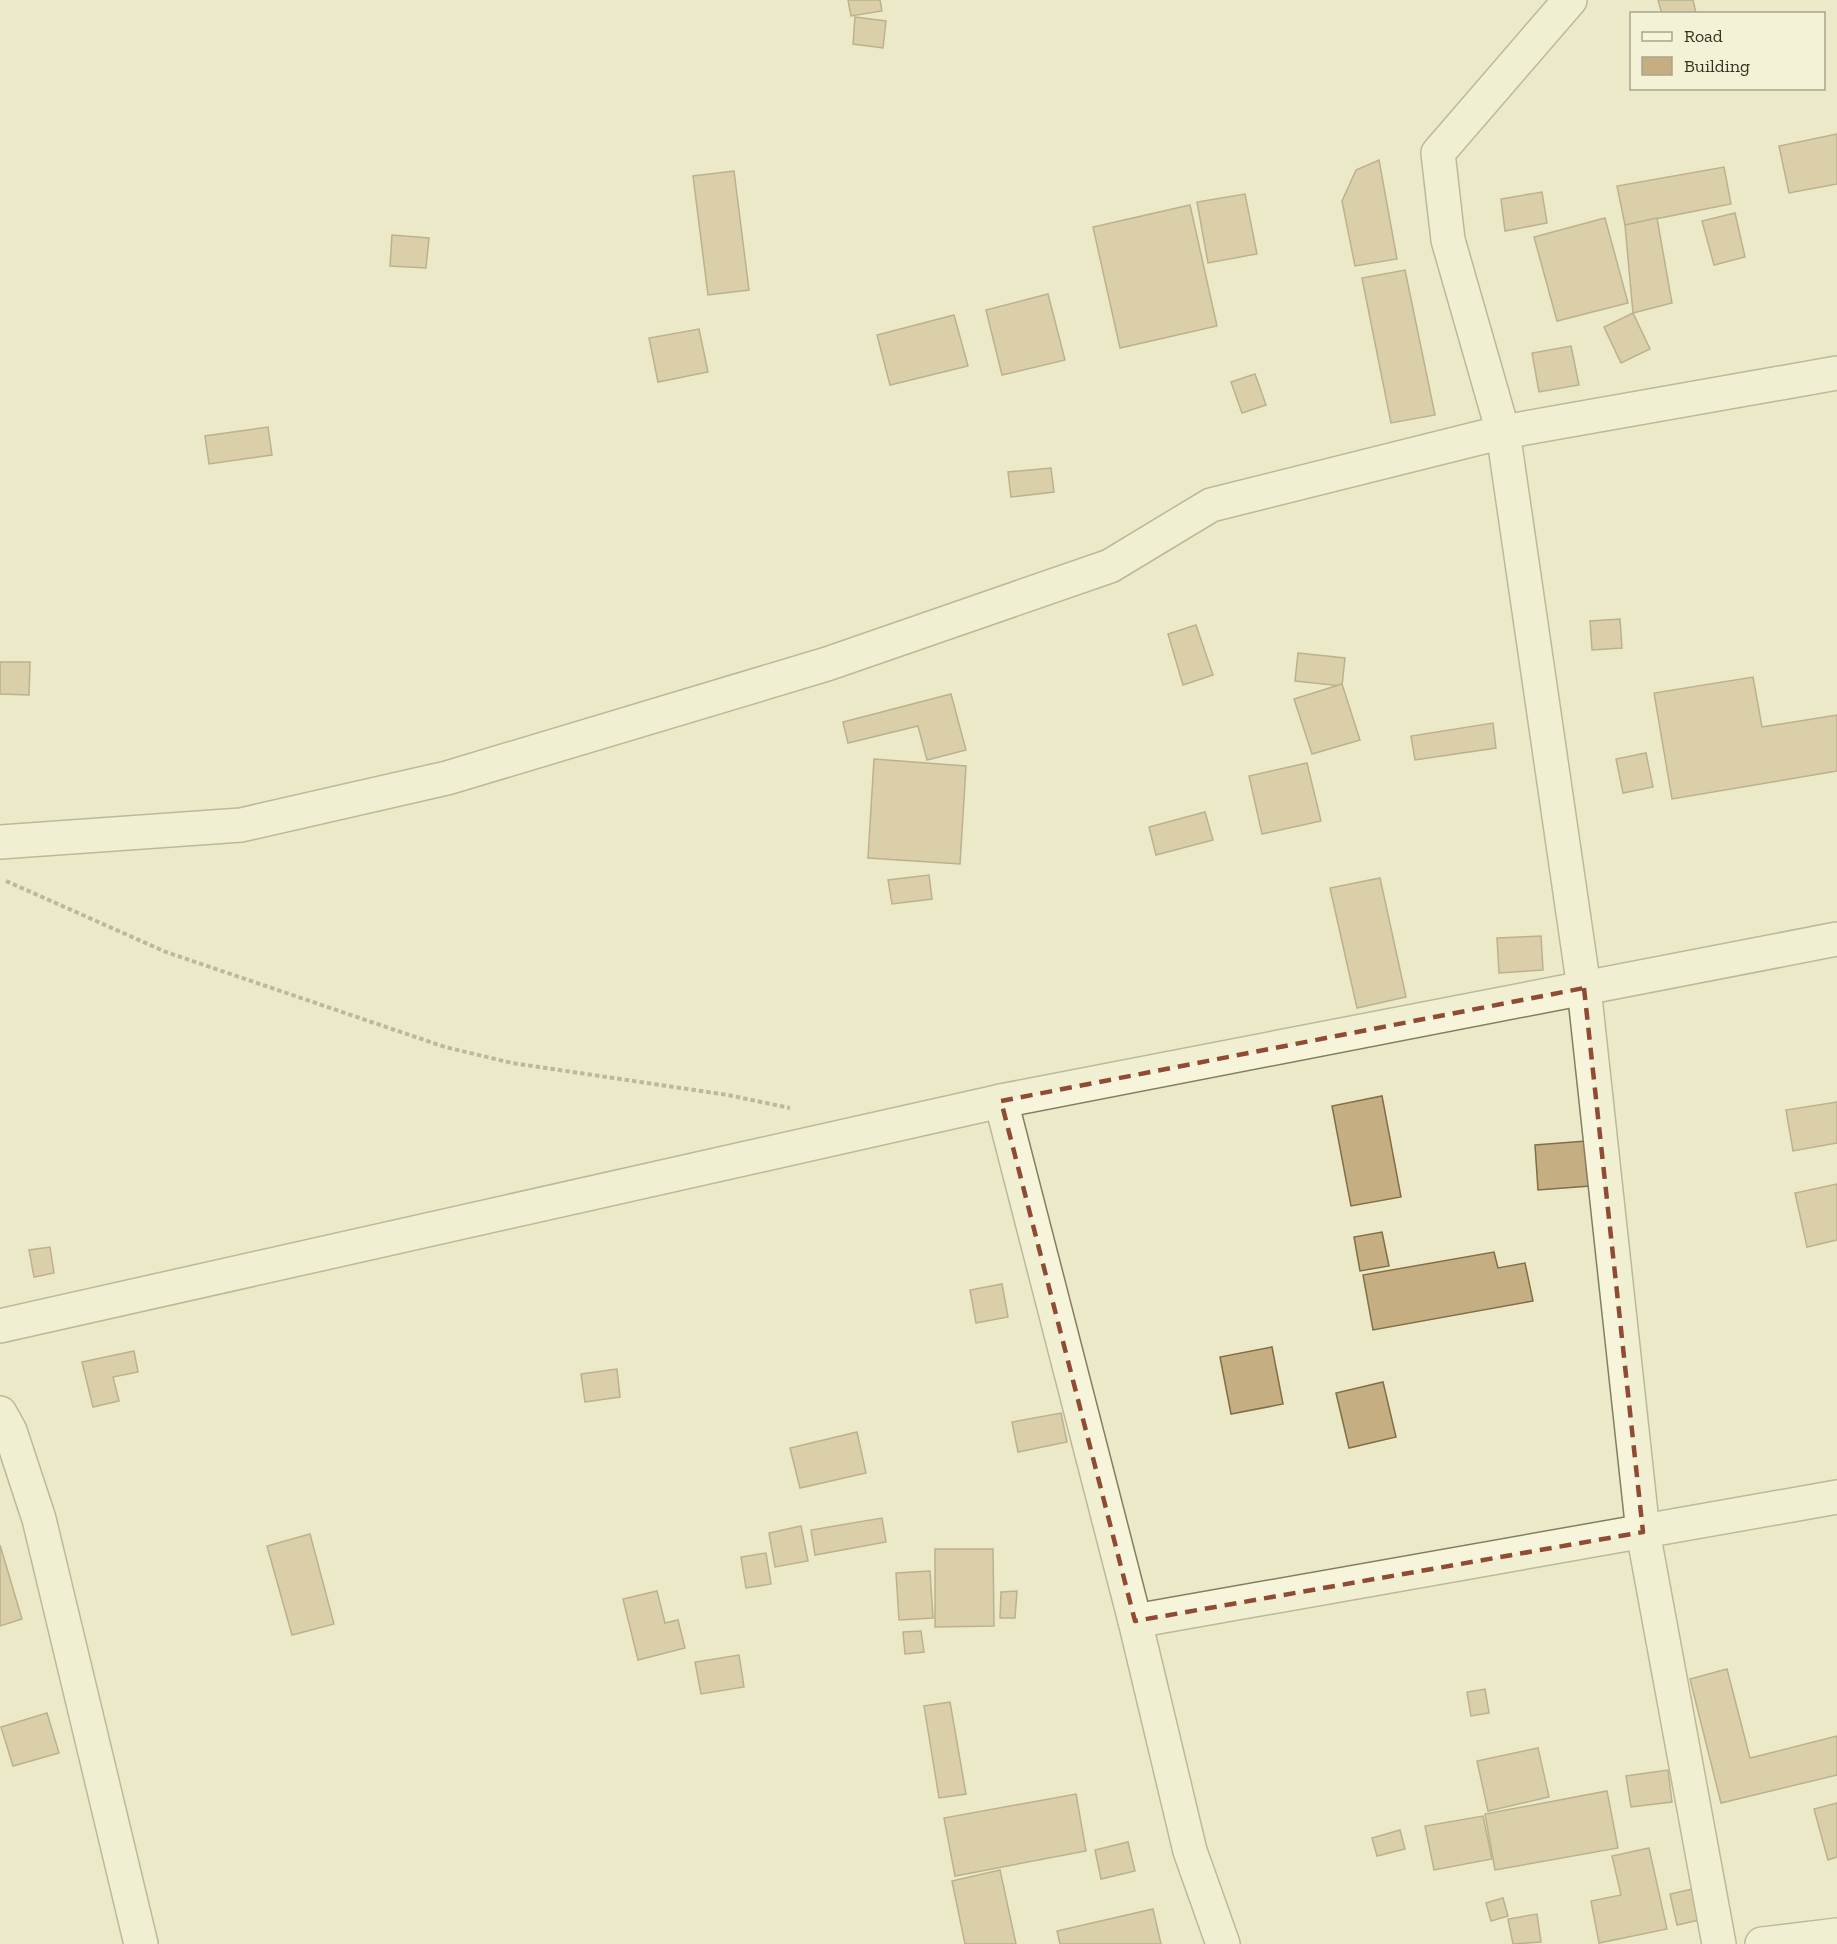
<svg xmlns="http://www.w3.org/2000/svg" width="1837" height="1944" viewBox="0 0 1837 1944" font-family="'Zilla Slab',serif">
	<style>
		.building { fill: #c5af82; stroke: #826e47; stroke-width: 1.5 }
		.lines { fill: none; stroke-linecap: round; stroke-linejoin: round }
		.minor-casing { stroke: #857d5f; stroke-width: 36 }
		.path { stroke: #857d5f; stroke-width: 4; stroke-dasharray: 4.5 3; stroke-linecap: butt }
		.minor { stroke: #f6f5db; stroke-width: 33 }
		.marked { fill: none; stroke: #8f4b34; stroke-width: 4.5; stroke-dasharray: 12 8; stroke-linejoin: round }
	</style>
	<rect width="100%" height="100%" fill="#ebe9c8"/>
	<g class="building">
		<path d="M 848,0 L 880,0 L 882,11 L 851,16 Z"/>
		<path d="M 1658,0 L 1693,0 L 1696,13 L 1662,14 Z"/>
		<path d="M 855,17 L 886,21 L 883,48 L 853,44 Z"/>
		<path d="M 1837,134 L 1837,184 L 1789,193 L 1779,146 Z"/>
		<path d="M 1379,160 L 1397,259 L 1355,266 L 1342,201 L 1356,170 Z"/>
		<path d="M 1724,167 L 1731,204 L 1625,225 L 1617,186 Z"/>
		<path d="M 734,171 L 749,290 L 708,295 L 693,176 Z"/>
		<path d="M 1542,192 L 1547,223 L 1505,231 L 1501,199 Z"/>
		<path d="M 1245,194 L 1257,254 L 1208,263 L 1197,202 Z"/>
		<path d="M 1190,205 L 1217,326 L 1120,348 L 1093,227 Z"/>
		<path d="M 1735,213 L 1745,257 L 1714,265 L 1702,221 Z"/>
		<path d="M 1605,218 L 1628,303 L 1557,321 L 1534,237 Z"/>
		<path d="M 1657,218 L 1672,303 L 1633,313 L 1625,225 Z"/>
		<path d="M 392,235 L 429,238 L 426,268 L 390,266 Z"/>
		<path d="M 1405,270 L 1435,415 L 1391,423 L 1362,278 Z"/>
		<path d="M 1048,294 L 1065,360 L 1002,375 L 986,310 Z"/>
		<path d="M 1633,313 L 1650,349 L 1621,363 L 1604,327 Z"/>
		<path d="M 954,315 L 968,366 L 890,385 L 877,335 Z"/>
		<path d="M 699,329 L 708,372 L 658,382 L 649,338 Z"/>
		<path d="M 1571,346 L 1579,385 L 1539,392 L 1532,353 Z"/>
		<path d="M 1255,374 L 1266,405 L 1242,413 L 1231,382 Z"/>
		<path d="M 268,427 L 272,455 L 209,464 L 205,436 Z"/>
		<path d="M 1051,468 L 1054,492 L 1011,497 L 1008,472 Z"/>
		<path d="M 1620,619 L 1622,648 L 1592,650 L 1590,621 Z"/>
		<path d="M 1196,625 L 1213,675 L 1183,685 L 1168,634 Z"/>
		<path d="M 1298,653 L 1345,658 L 1342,686 L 1295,681 Z"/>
		<path d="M 0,662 L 30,662 L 29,695 L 0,694 Z"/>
		<path d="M 1753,677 L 1762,727 L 1837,715 L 1837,771 L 1672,799 L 1654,693 Z"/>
		<path d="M 1342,684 L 1360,740 L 1312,754 L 1294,699 Z"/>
		<path d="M 951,694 L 966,750 L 927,760 L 918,726 L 848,743 L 843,722 Z"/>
		<path d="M 1493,723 L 1496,748 L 1415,760 L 1411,736 Z"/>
		<path d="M 1646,753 L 1653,787 L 1623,793 L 1616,759 Z"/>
		<path d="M 874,759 L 966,766 L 960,864 L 868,858 Z"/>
		<path d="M 1307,763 L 1321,821 L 1262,834 L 1249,776 Z"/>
		<path d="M 1205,812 L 1213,840 L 1156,855 L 1149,827 Z"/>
		<path d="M 929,875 L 932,899 L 892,904 L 888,880 Z"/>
		<path d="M 1380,878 L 1406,997 L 1357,1008 L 1330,888 Z"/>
		<path d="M 1541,936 L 1543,970 L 1499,973 L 1497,938 Z"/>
		<path d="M 1382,1096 L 1401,1197 L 1351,1206 L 1332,1106 Z"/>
		<path d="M 1837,1102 L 1837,1143 L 1793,1151 L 1786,1110 Z"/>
		<path d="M 1586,1141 L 1590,1186 L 1538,1190 L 1535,1145 Z"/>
		<path d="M 1837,1184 L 1837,1240 L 1807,1247 L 1795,1193 Z"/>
		<path d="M 1382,1232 L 1389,1266 L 1360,1271 L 1354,1237 Z"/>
		<path d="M 50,1247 L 54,1273 L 34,1277 L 29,1250 Z"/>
		<path d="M 1494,1252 L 1498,1268 L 1525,1263 L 1533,1301 L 1373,1330 L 1363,1275 Z"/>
		<path d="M 1002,1284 L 1008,1317 L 976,1323 L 970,1290 Z"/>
		<path d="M 1272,1347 L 1283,1404 L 1231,1414 L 1220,1357 Z"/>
		<path d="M 134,1351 L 138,1372 L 113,1377 L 119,1401 L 93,1407 L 82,1362 Z"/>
		<path d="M 617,1369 L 620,1397 L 585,1402 L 581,1374 Z"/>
		<path d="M 1383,1382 L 1396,1437 L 1349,1448 L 1336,1393 Z"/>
		<path d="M 1061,1413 L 1067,1442 L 1018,1452 L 1012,1422 Z"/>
		<path d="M 857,1432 L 866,1473 L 800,1488 L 790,1448 Z"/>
		<path d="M 882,1518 L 886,1542 L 815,1555 L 811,1530 Z"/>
		<path d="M 801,1526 L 808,1561 L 775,1567 L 769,1533 Z"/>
		<path d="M 310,1534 L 334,1624 L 292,1635 L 267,1546 Z"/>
		<path d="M 0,1545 L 22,1619 L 0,1626 Z"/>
		<path d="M 935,1549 L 993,1549 L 994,1626 L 935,1627 Z"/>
		<path d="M 766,1553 L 771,1584 L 746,1588 L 741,1557 Z"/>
		<path d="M 930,1571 L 933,1618 L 899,1620 L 896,1573 Z"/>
		<path d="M 657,1591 L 665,1623 L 678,1620 L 685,1648 L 638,1660 L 623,1599 Z"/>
		<path d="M 1017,1591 L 1015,1618 L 1000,1618 L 1001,1592 Z"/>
		<path d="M 921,1631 L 924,1652 L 905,1654 L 903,1632 Z"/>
		<path d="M 739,1655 L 744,1687 L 701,1694 L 695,1662 Z"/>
		<path d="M 1727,1669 L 1750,1758 L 1837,1736 L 1837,1775 L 1721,1803 L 1690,1679 Z"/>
		<path d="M 1485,1689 L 1489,1713 L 1471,1716 L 1467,1692 Z"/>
		<path d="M 950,1702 L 966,1794 L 939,1798 L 924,1706 Z"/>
		<path d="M 47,1713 L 59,1753 L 13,1766 L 1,1727 Z"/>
		<path d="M 1538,1748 L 1549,1797 L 1488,1811 L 1477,1761 Z"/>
		<path d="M 1668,1770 L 1672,1802 L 1631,1807 L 1626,1776 Z"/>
		<path d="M 1607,1791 L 1618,1848 L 1495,1870 L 1485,1814 Z"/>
		<path d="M 1076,1794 L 1086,1851 L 955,1876 L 944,1818 Z"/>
		<path d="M 1837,1803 L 1837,1857 L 1828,1860 L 1814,1809 Z"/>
		<path d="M 1483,1816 L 1492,1859 L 1434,1870 L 1425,1826 Z"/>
		<path d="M 1400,1830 L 1405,1849 L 1377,1856 L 1372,1838 Z"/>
		<path d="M 1128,1842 L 1135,1871 L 1101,1879 L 1095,1850 Z"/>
		<path d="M 1649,1848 L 1667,1929 L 1599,1943 L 1591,1901 L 1621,1895 L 1612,1856 Z"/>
		<path d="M 1000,1870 L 1016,1944 L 965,1944 L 952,1881 Z"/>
		<path d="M 1697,1888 L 1704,1919 L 1677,1925 L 1670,1894 Z"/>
		<path d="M 1503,1898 L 1508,1916 L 1491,1921 L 1486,1903 Z"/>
		<path d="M 1153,1909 L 1161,1944 L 1060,1944 L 1057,1931 Z"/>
		<path d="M 1537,1914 L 1541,1942 L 1513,1944 L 1508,1919 Z"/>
	</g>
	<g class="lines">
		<defs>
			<g id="minor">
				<path d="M 1570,0 L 1438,153 L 1448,240 L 1503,432 L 1584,988 L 1643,1532 L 1719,1944"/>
				<path d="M 0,842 L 241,825 L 447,778 L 827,664 L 1110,566 L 1211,505 L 1503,432 L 1837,373"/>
				<path d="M 1001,1101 L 1135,1621 L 1190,1851 L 1223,1944"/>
				<path d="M 0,1326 L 1001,1101 L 1837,939"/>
				<path d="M 0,1413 L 10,1431 L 39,1519 L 141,1944"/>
				<path d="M 1135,1621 L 1837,1497"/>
				<path d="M 1762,1944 L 1837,1935"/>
			</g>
		</defs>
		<use href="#minor" class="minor-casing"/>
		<path class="path" d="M 6,881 L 166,952 L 445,1047 L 512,1063 L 728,1095 L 790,1108"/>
		<use href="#minor" class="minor"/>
	</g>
	<path d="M0 0H1837V1944H0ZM 1584,988 L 1643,1532 L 1135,1621 L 1001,1101 Z" fill="#ebe9c8" fill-opacity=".55" fill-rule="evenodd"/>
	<path class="marked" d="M 1584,988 L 1643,1532 L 1135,1621 L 1001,1101 Z"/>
	<rect x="1630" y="12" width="195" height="78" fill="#f3f2d7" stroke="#a8a58e" stroke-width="1.5"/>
	<rect x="1642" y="32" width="30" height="9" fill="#f6f5db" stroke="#a8a58e" stroke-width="1.5"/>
	<text x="1684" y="42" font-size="18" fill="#373121">Road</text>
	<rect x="1642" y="57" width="30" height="18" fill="#c5af82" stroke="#a8a58e" stroke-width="1.5"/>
	<text x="1684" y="72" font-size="18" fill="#373121">Building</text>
</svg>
